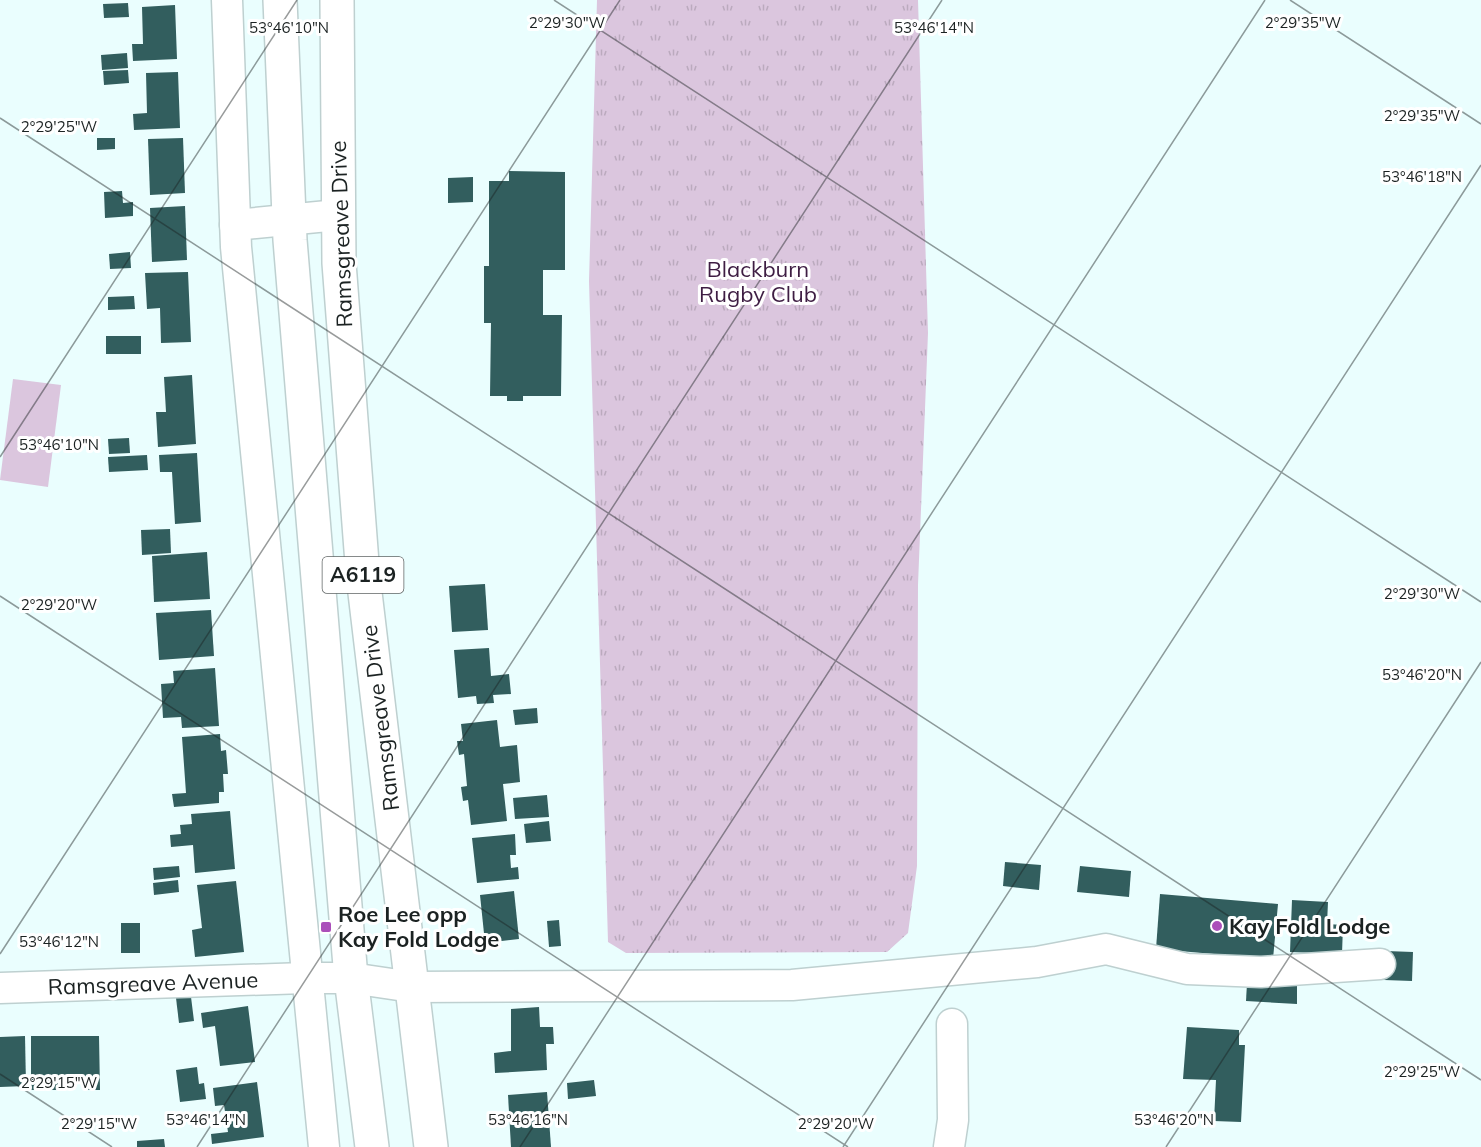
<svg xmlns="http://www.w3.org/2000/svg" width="1481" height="1147" viewBox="0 0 1481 1147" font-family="Mulish,sans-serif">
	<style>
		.grass { fill: url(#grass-tufts) }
		.pitch { fill: #dbc6de }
		.building { fill: #325e5e }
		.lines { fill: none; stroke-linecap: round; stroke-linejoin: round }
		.minor-casing { stroke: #bed0d0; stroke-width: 33 }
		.highway-casing { stroke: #bed0d0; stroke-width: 36 }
		.minor { stroke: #fff; stroke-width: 30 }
		.highway { stroke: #fff; stroke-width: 33 }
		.ticks { fill: none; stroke: #1b2222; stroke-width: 1.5; stroke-opacity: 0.45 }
		.poi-dot { fill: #ab4fba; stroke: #fff; stroke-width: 2 }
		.labels { text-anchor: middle; stroke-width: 6; stroke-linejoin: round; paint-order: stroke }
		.shield { fill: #fff; stroke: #5f6464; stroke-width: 1.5 }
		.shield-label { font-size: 21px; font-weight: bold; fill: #1b2222 }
		.street-label { font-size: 22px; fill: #1b2222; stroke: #fff }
		.park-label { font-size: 22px; fill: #3e1d43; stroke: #fff }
		.poi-label { font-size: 22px; font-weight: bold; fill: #1b2222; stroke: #fff; text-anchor: start }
		.ticks-label { font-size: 15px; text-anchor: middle; fill: #1b2222; stroke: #fff; stroke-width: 6; stroke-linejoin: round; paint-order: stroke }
	</style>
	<defs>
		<pattern id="grass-tufts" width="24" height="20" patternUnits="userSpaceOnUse" patternTransform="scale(1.5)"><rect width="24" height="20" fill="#dbc6de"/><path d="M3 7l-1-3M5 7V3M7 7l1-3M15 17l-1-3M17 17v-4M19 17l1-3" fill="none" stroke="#bbaabe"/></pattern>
	</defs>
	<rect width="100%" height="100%" fill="#eafefe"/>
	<path class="grass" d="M 597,0 L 918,0 L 928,333 L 918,585 L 917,866 L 908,933 L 887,952 L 626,953 L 608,942 L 589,281 Z"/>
	<path class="pitch" d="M 13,379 L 61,385 L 48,487 L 0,480 Z"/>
	<g class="building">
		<path d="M 128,3 L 129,17 L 104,18 L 103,4 Z"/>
		<path d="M 175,5 L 177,59 L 133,61 L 132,44 L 143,44 L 142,7 Z"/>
		<path d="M 127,53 L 128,68 L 102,70 L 101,55 Z"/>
		<path d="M 128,70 L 129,83 L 104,85 L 103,71 Z"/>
		<path d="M 178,72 L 180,128 L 134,130 L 133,114 L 147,113 L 146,73 Z"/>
		<path d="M 97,138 L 115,138 L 115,149 L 97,150 Z"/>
		<path d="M 183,138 L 185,193 L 150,195 L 148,139 Z"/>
		<path d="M 509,171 L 565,172 L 565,270 L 543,270 L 543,315 L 562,315 L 561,396 L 523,396 L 523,401 L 507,401 L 507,396 L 490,396 L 491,323 L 484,323 L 484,266 L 489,266 L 489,181 L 509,181 Z"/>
		<path d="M 473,177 L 473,202 L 448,203 L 448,178 Z"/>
		<path d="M 122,191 L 123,203 L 133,202 L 133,216 L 105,218 L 104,192 Z"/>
		<path d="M 185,206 L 187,260 L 152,262 L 150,208 Z"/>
		<path d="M 130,252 L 131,268 L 110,269 L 109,254 Z"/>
		<path d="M 188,272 L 191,342 L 161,343 L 160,308 L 147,309 L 145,273 Z"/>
		<path d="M 134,296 L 135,309 L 108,310 L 108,297 Z"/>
		<rect x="106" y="336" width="35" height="18"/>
		<path d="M 192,375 L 196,444 L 158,447 L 156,412 L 166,412 L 164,377 Z"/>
		<path d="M 129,438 L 130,453 L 109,454 L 108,439 Z"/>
		<path d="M 197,453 L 201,522 L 175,524 L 172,472 L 160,472 L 159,455 Z"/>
		<path d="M 147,455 L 148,470 L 109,472 L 108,457 Z"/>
		<path d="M 170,529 L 171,553 L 142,555 L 141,530 Z"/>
		<path d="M 207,552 L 210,599 L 154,602 L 152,556 Z"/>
		<path d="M 485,584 L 488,630 L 452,632 L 449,586 Z"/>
		<path d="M 211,610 L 214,656 L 159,660 L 156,613 Z"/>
		<path d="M 489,648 L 491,676 L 509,674 L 511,694 L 493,695 L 494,703 L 477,704 L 476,696 L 458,698 L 454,650 Z"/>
		<path d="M 215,668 L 219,726 L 182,728 L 181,717 L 163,718 L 161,684 L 174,683 L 173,671 Z"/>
		<path d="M 537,708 L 538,723 L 515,725 L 513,710 Z"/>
		<path d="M 497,720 L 500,747 L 517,745 L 520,782 L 503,784 L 507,821 L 471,825 L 468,800 L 463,801 L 461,787 L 467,786 L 464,754 L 459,755 L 457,741 L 463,741 L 461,724 Z"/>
		<path d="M 220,734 L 221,751 L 226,750 L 228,774 L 223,774 L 224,792 L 219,792 L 219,803 L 174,807 L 172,794 L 186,793 L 182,737 Z"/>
		<path d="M 547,795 L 549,817 L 515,819 L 513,798 Z"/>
		<path d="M 230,811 L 235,869 L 195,873 L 193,845 L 171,847 L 170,835 L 181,834 L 180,825 L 192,824 L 191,814 Z"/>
		<path d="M 549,821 L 551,841 L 526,843 L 524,824 Z"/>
		<path d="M 515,834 L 516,855 L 510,855 L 511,868 L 518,867 L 519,879 L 477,883 L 472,838 Z"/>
		<path d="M 1005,862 L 1041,865 L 1039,890 L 1003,886 Z"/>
		<path d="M 179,866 L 180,877 L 154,880 L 153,868 Z"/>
		<path d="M 1080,866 L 1131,871 L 1129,897 L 1077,892 Z"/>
		<path d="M 178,880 L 179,892 L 154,895 L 153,883 Z"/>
		<path d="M 236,881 L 244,952 L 195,957 L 192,930 L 202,928 L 197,885 Z"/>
		<path d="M 514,891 L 519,939 L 485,943 L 480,895 Z"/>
		<path d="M 1160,894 L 1278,904 L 1273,959 L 1156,949 Z"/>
		<path d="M 1292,900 L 1328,902 L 1327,924 L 1343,925 L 1342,954 L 1290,952 Z"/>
		<path d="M 559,920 L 561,946 L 549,947 L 547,921 Z"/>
		<rect x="121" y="923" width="19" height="30"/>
		<path d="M 1386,951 L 1413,952 L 1412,981 L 1384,980 Z"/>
		<path d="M 1247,983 L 1297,985 L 1297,1004 L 1246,1001 Z"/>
		<path d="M 191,997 L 194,1021 L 179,1023 L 176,998 Z"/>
		<path d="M 248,1006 L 255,1062 L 220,1066 L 215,1026 L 203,1028 L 201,1013 Z"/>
		<path d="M 539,1007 L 540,1027 L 553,1027 L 554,1044 L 546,1044 L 547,1070 L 495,1073 L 494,1053 L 511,1051 L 511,1009 Z"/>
		<path d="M 1187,1027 L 1239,1030 L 1239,1045 L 1245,1045 L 1241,1122 L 1214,1121 L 1216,1080 L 1183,1079 Z"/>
		<path d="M 25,1036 L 26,1086 L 0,1087 L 0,1037 Z"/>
		<path d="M 31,1036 L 99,1036 L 100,1090 L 85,1090 L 85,1077 L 58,1078 L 58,1090 L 31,1090 Z"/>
		<path d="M 197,1067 L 199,1084 L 204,1083 L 206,1099 L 180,1102 L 176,1070 Z"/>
		<path d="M 594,1080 L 596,1096 L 568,1099 L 567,1083 Z"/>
		<path d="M 257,1082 L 264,1137 L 212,1144 L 211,1134 L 228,1132 L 224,1105 L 215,1106 L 213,1088 Z"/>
		<path d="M 547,1092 L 551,1147 L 511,1147 L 508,1095 Z"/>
		<path d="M 164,1139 L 165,1147 L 137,1147 L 137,1141 Z"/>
	</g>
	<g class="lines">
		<defs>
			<g id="minor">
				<path d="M 227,0 L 236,247 L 324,1147"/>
				<path d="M 235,225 L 338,215"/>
				<path d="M 0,988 L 305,978 L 351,978 L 412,987 L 792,985 L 1037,962 L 1106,949 L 1187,969 L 1261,972 L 1380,964"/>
				<path d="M 949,1147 L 953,1120 L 952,1024"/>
			</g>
			<g id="highway">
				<path d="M 280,0 L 290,240 L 351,978 L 372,1147"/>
				<path d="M 337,0 L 339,263 L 363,576 L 431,1147"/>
			</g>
		</defs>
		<use href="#minor" class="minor-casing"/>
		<use href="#highway" class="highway-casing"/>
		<use href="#minor" class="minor"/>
		<use href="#highway" class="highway"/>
	</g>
	<path class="ticks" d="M 554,0 L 1481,602M 1290,0 L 1481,124M 0,118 L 1481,1080M 0,457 L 297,0M 0,596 L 848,1147M 0,954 L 620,0M 0,1074 L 112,1147M 197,1147 L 942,0M 520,1147 L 1265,0M 843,1147 L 1481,165M 1166,1147 L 1481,662"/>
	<g class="poi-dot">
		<circle cx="1217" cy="926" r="6"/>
		<rect x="320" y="921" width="12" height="12" rx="3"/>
	</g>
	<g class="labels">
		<rect class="shield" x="322.5" y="557" width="81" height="36" rx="4.5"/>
		<g class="shield-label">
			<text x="363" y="582">A6119</text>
		</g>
		<g class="street-label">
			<text transform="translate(341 234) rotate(-92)" y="8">Ramsgreave Drive</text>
			<text transform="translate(380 718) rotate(-97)" y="8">Ramsgreave Drive</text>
			<text transform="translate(153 983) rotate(-2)" y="8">Ramsgreave Avenue</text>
		</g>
		<g class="park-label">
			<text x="758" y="277">Blackburn<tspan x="758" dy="25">Rugby Club</tspan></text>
		</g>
		<g class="poi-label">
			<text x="338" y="922">Roe Lee opp<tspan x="338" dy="25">Kay Fold Lodge</tspan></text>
			<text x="1229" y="934">Kay Fold Lodge</text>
		</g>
	</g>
	<g class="ticks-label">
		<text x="567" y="28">2°29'30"W</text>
		<text x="1303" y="28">2°29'35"W</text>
		<text x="289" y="33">53°46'10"N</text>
		<text x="934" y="33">53°46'14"N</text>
		<text x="1422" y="121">2°29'35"W</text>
		<text x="59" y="132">2°29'25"W</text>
		<text x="1422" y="182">53°46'18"N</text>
		<text x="59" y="450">53°46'10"N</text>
		<text x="1422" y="599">2°29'30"W</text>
		<text x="59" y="610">2°29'20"W</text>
		<text x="1422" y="680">53°46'20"N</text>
		<text x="59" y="947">53°46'12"N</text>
		<text x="1422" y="1077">2°29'25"W</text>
		<text x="59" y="1088">2°29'15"W</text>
		<text x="206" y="1125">53°46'14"N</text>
		<text x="528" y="1125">53°46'16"N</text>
		<text x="1174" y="1125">53°46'20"N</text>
		<text x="99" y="1129">2°29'15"W</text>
		<text x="836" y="1129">2°29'20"W</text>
	</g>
</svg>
